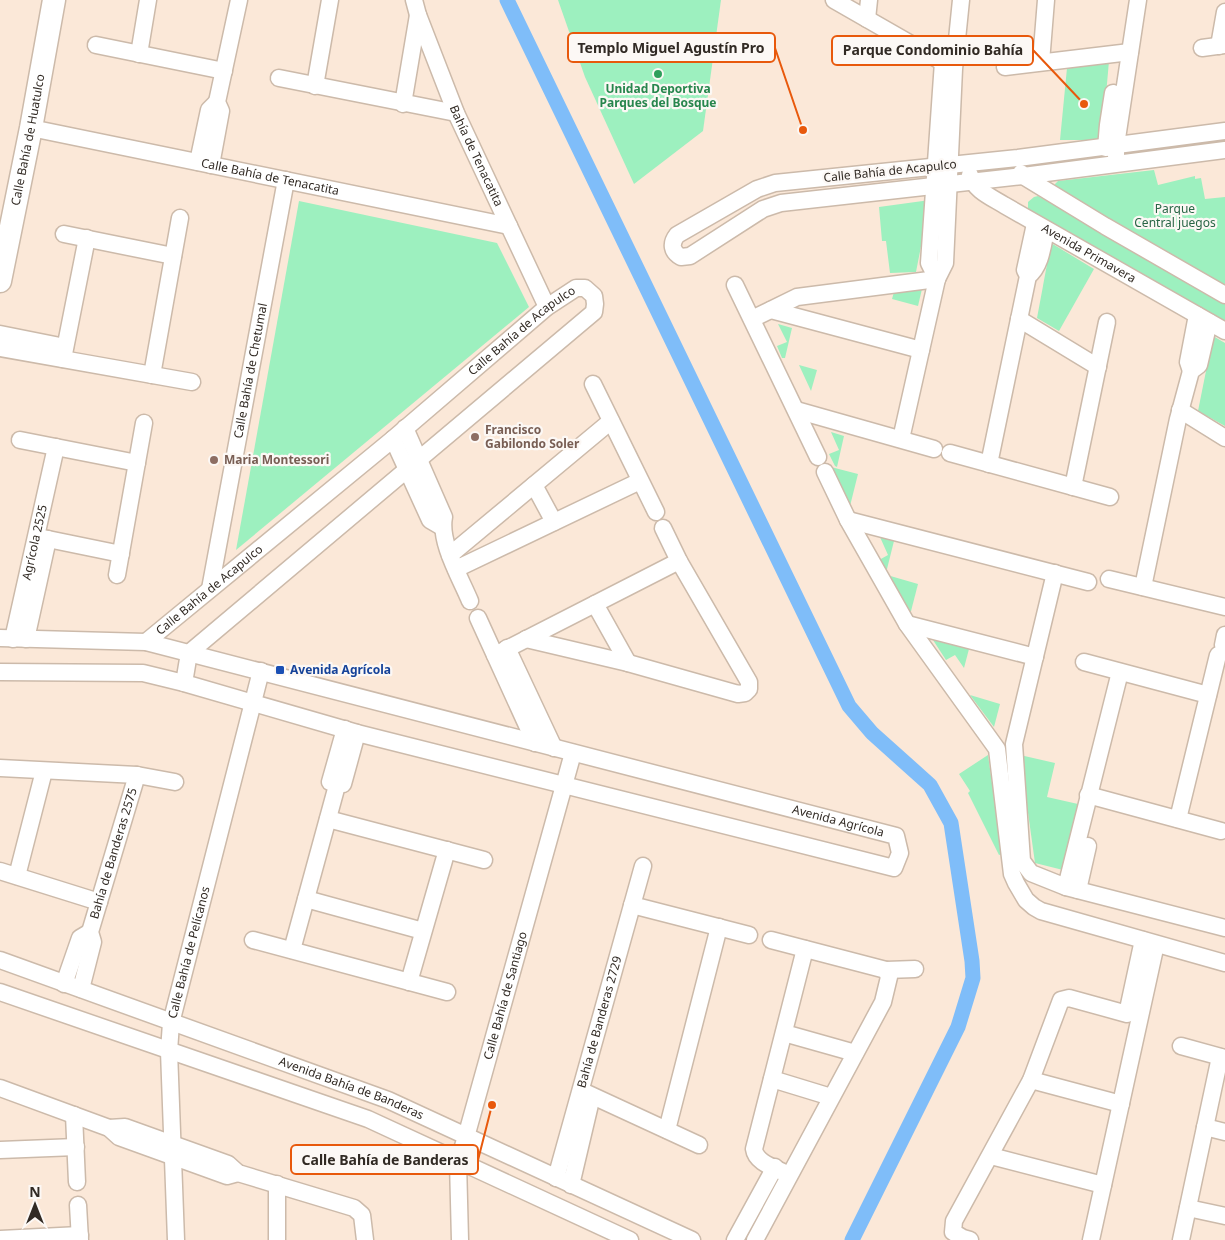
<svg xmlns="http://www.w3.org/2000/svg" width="1225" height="1240" viewBox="0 0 1225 1240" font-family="'Noto Sans',sans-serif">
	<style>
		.green { fill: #9df0bf }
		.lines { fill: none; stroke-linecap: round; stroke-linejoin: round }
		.canal { stroke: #7fbdf9; stroke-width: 15 }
		.street-casing { stroke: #ccbaaa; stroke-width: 19 }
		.secondary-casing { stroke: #ccbaaa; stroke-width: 25 }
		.street { stroke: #fff; stroke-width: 16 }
		.secondary { stroke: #fff; stroke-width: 22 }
		.leisure-dot { fill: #2e9e5b; stroke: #fcf8f5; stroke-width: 2 }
		.education-dot { fill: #8d6e63; stroke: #fcf8f5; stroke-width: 2 }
		.transit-dot { fill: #1a4fb4; stroke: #fcf8f5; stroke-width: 2 }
		.labels { text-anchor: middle; stroke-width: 4.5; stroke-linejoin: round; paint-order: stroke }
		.leisure-label { font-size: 12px; font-weight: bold; fill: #27864d; stroke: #fcf8f5 }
		.street-label { font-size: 12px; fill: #312a24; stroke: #fcf8f5 }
		.park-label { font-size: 12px; fill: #286545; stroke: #fcf8f5 }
		.education-label { font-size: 12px; font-weight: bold; fill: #785e54; stroke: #fcf8f5; text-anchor: start }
		.transit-label { font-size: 12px; font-weight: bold; fill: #164399; stroke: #fcf8f5; text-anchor: start }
		.leader { fill: none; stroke: #e8590c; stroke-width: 2 }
		.callout-dot { fill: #e8590c; stroke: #fcf8f5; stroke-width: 2 }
		.callout { fill: #fcf8f5; stroke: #e8590c; stroke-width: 2 }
		.callout-label { font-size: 14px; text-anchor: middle; font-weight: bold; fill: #312a24 }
	</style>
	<rect width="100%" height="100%" fill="#fbe8d8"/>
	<g class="green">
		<path d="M 558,0 L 721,0 L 703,131 L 634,184 L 585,77 Z"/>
		<path d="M 1109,61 L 1102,140 L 1060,140 L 1067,68 Z"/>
		<path d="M 1154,170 L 1158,185 L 1195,176 L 1195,179 L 1201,178 L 1205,199 L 1225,197 L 1225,285 L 1055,187 L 1055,184 L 1058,181 Z"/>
		<path d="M 1038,196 L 1225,301 L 1225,325 L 1028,211 L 1028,202 L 1034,197 Z"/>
		<path d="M 930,200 L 916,272 L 890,273 L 886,241 L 882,241 L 879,207 Z"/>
		<path d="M 299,201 L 497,243 L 529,307 L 236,550 Z"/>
		<path d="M 1051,243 L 1094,269 L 1059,331 L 1037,318 Z"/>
		<path d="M 922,289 L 918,306 L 892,299 L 894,292 Z"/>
		<path d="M 778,324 L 792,328 L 785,358 L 782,358 L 777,346 L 787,342 Z"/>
		<path d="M 1213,336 L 1225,343 L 1225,426 L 1198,411 Z"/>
		<path d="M 799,365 L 817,370 L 811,391 Z"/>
		<path d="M 831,432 L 844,436 L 837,467 L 835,466 L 829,454 L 839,450 Z"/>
		<path d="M 831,467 L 858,474 L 850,506 Z"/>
		<path d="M 880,537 L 894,541 L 887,569 L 883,571 L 879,560 L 888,555 Z"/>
		<path d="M 887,575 L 918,584 L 910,615 Z"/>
		<path d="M 933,640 L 969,649 L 964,668 L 955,655 L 946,660 Z"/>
		<path d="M 970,695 L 1000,704 L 994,727 Z"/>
		<path d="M 988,755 L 1002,854 L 999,855 L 968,793 L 970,791 L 959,774 Z"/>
		<path d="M 1020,755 L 1055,763 L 1047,797 L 1078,804 L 1063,870 L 1035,863 Z"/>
	</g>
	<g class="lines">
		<path class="canal" d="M 507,0 L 849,706 L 872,733 L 930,785 L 951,823 L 972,961 L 973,978 L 958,1027 L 852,1240"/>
		<defs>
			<g id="street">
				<path id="s1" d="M 414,0 L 418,15 L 456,113 L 547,307"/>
				<path d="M 834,0 L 951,67"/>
				<path d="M 867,19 L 869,0"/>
				<path d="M 96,45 L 224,71"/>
				<path d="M 1219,46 L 1225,12"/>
				<path d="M 1202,48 L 1225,45"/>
				<path d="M 139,54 L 148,0"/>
				<path d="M 1041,62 L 1046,0"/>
				<path d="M 1005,67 L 1130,52"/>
				<path d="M 279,78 L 456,113"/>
				<path d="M 315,86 L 330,0"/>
				<path d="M 403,104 L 418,15"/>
				<path id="s2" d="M 31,128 L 509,226"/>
				<path d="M 1225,131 L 1018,158 L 775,183 L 757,189 L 677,235 C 670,244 672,252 681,257 L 690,256 L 763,209 L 781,203 L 1023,176 L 1225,150"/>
				<path d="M 1106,148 L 1108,125 L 1113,93"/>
				<path d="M 1116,156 L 1116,145 L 1138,0"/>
				<path d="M 198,162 L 209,110 L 217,102"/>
				<path d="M 211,165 L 221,111 L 217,102 L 239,0"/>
				<path d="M 1021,173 L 1023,176 L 1105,226 L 1225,295"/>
				<path id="s3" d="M 970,175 C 974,190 991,197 1004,205 L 1225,331"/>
				<path d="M 64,234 L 173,256"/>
				<path d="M 1028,276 C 1041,267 1043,244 1046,230"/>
				<path d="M 937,279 L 929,263 L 943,62"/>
				<path d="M 735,285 L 818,457"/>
				<path d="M 771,310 L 921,350"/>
				<path d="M 752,319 L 797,297 L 937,279"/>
				<path d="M 1019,319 L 1098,367"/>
				<path d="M 0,334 L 65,347"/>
				<path d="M 0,348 L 192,382"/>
				<path d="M 63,359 L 87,238"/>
				<path d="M 1191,371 L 1188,362 L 1197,315"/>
				<path d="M 152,375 L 180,218"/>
				<path d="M 593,384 L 656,512"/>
				<path d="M 796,410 L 934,449"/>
				<path d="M 1180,410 L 1225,438"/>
				<path d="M 405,428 L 444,517 C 439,542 460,577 470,601"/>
				<path d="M 393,439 L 430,520 L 442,527"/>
				<path d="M 901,439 L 937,279 L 945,263 L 954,69 L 961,0"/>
				<path d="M 20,440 L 137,463"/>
				<path d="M 950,453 L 1110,497"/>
				<path d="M 989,464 L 1028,276 L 1025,270 L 1035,224"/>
				<path d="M 825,472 L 848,520 L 907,624 L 997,749 L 1012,874 L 1016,883 L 1026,900 L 1034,907 L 1041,911 L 1225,963"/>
				<path d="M 534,485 L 554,522"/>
				<path d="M 1073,487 L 1107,322"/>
				<path d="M 848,520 L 1088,582"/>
				<path d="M 38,537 L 121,554"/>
				<path d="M 450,555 L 611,421"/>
				<path d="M 456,569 L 640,481"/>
				<path d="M 1055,573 L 1014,744 L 1022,861 L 1031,873 L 1066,887 L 1225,928"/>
				<path d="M 117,575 L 144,423"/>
				<path d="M 1109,579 L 1225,607"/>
				<path d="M 1143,587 L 1178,419 L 1191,371 L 1199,365 L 1209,322"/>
				<path id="s4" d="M 210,589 L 286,180"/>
				<path d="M 595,604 L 628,663"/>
				<path d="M 478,618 L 535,743"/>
				<path d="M 907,624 L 1035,657"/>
				<path id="s5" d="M 0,638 L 146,642 L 896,836 L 900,853 L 894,868 L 357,733 L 184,683 L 143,673 L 0,672"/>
				<path id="s6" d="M 13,639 L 56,447"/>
				<path d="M 26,639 L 48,539"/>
				<path d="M 526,639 L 628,663 L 738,694 L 745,693 L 749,689 L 749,682 L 679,561 L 663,528"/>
				<path id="s7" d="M 146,642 L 393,439 L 547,307 L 576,288 L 585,288 L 594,296 L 595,304 L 594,312 L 189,653 L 184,683"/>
				<path d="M 1223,645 L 1225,635"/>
				<path d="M 507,648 L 554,748"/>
				<path d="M 495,655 L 679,561"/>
				<path d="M 1084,662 L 1208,695"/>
				<path d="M 0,768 L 137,775 L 175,782"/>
				<path d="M 335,780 L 330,782 L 345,729"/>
				<path d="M 340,780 L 343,784 L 357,733"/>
				<path d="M 1088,795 L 1221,831"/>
				<path d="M 328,819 L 484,860"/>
				<path d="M 1178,819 L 1218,655"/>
				<path d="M 0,871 L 99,902"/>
				<path d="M 17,876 L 44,771"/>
				<path d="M 1066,887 L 1120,672"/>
				<path d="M 1078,890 L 1088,846"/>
				<path d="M 306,899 L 423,931"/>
				<path d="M 632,905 L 749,935"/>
				<path d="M 253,940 L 447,992"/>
				<path d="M 292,950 L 339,778"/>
				<path id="s8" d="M 0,960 L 388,1100 L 692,1240"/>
				<path d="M 886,970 L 915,969"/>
				<path d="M 409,982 L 447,850"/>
				<path d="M 64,984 L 80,938 L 90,932"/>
				<path id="s9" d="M 81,989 L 93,942 L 90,932 L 137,775"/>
				<path d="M 0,992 L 368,1119 L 630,1240"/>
				<path d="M 784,1033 L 855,1053"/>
				<path d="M 1181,1046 L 1225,1058"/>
				<path d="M 772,1079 L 831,1097"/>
				<path d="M 1031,1080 L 1121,1104"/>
				<path d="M 0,1088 L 109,1128 L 119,1137 L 227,1176 L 238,1173"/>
				<path d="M 582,1091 L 699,1145"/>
				<path d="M 74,1115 L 77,1182"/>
				<path d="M 1205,1127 L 1225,1132"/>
				<path d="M 109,1128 L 125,1127 L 228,1164 L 238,1173 L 354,1208 L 362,1215 L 365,1240"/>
				<path d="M 667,1130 L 719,927"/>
				<path d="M 0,1150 L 76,1147"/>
				<path d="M 991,1156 L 1103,1185"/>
				<path d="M 789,1175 C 777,1168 756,1164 754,1149 L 805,949"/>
				<path id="s10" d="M 556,1178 L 643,866"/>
				<path d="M 277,1184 L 277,1240"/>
				<path d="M 571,1185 L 592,1096"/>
				<path d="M 78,1205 L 80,1240"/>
				<path d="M 1188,1208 L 1225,1216"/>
				<path d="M 0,1239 L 80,1235"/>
				<path id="s11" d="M 176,1240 L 169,1051 L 171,1023 L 261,671"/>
				<path id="s12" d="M 460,1240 L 458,1162 L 466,1137 L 573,753"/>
				<path d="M 735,1240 L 775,1167"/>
				<path d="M 755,1240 L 883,1002 L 889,977 L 886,970 L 771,940"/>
				<path d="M 970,1240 L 963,1238 L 953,1232 L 954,1221 L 1031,1080 L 1061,1000 L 1069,998 L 1127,1014 L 1143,940"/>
				<path d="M 1091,1240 L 1156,944"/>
				<path d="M 1181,1240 L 1220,1057"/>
			</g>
			<g id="secondary">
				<path id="s13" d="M 0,281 L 31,128 L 54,0"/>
			</g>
		</defs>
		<use href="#street" class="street-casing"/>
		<use href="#secondary" class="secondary-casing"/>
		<use href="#street" class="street"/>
		<use href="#secondary" class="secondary"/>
	</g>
	<circle class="leisure-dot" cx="658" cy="74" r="5"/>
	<g class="education-dot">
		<circle cx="475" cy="437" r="5"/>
		<circle cx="214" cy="460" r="5"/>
	</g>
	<rect class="transit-dot" x="275" y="665" width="10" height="10" rx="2.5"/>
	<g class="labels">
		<g class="leisure-label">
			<text x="658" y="93">Unidad Deportiva<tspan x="658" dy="14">Parques del Bosque</tspan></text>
		</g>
		<g class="street-label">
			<text dy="4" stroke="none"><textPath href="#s13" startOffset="144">Calle Bahía de Huatulco</textPath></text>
			<text dy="4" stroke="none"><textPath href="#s1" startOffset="168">Bahía de Tenacatita</textPath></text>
			<text transform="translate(890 171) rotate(-6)" y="4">Calle Bahía de Acapulco</text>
			<text dy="4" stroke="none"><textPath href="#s2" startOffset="244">Calle Bahía de Tenacatita</textPath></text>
			<text dy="4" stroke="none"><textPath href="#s3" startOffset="144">Avenida Primavera</textPath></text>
			<text dy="4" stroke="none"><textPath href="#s7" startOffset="488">Calle Bahía de Acapulco</textPath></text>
			<text dy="4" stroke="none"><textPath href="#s4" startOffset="222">Calle Bahía de Chetumal</textPath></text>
			<text dy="4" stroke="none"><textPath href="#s6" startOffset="99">Agrícola 2525</textPath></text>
			<text dy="4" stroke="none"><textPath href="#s7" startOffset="82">Calle Bahía de Acapulco</textPath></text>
			<text dy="4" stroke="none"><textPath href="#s5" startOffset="861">Avenida Agrícola</textPath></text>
			<text dy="4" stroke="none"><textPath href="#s9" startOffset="141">Bahía de Banderas 2575</textPath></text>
			<text dy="4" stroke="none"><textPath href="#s11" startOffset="290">Calle Bahía de Pelícanos</textPath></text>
			<text dy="4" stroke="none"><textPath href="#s12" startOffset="251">Calle Bahía de Santiago</textPath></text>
			<text dy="4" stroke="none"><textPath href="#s10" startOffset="162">Bahía de Banderas 2729</textPath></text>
			<text dy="4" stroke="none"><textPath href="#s8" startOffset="374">Avenida Bahía de Banderas</textPath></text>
		</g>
		<g class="park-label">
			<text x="1175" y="213">Parque<tspan x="1175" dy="14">Central juegos</tspan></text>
		</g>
		<g class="education-label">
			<text x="485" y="434">Francisco<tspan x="485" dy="14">Gabilondo Soler</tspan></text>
			<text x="224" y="464">Maria Montessori</text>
		</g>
		<g class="transit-label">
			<text x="290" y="674">Avenida Agrícola</text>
		</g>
	</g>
	<path class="leader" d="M803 130L775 48M1084 104L1033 50M492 1105L478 1160"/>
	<g class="callout-dot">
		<circle cx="803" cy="130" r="5"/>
		<circle cx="1084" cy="104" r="5"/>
		<circle cx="492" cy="1105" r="5"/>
	</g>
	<g class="callout">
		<rect x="568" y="33" width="207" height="29" rx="5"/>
		<rect x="832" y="36" width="201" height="29" rx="5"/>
		<rect x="291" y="1145" width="187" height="29" rx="5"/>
	</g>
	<g class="callout-label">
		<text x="671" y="53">Templo Miguel Agustín Pro</text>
		<text x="933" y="55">Parque Condominio Bahía</text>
		<text x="385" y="1165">Calle Bahía de Banderas</text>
	</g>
	<g transform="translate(35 1205)" stroke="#fcf8f5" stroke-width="4" paint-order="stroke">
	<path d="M0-4L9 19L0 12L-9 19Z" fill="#312a24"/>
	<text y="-8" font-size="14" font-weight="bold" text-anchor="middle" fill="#312a24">N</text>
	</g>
</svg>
